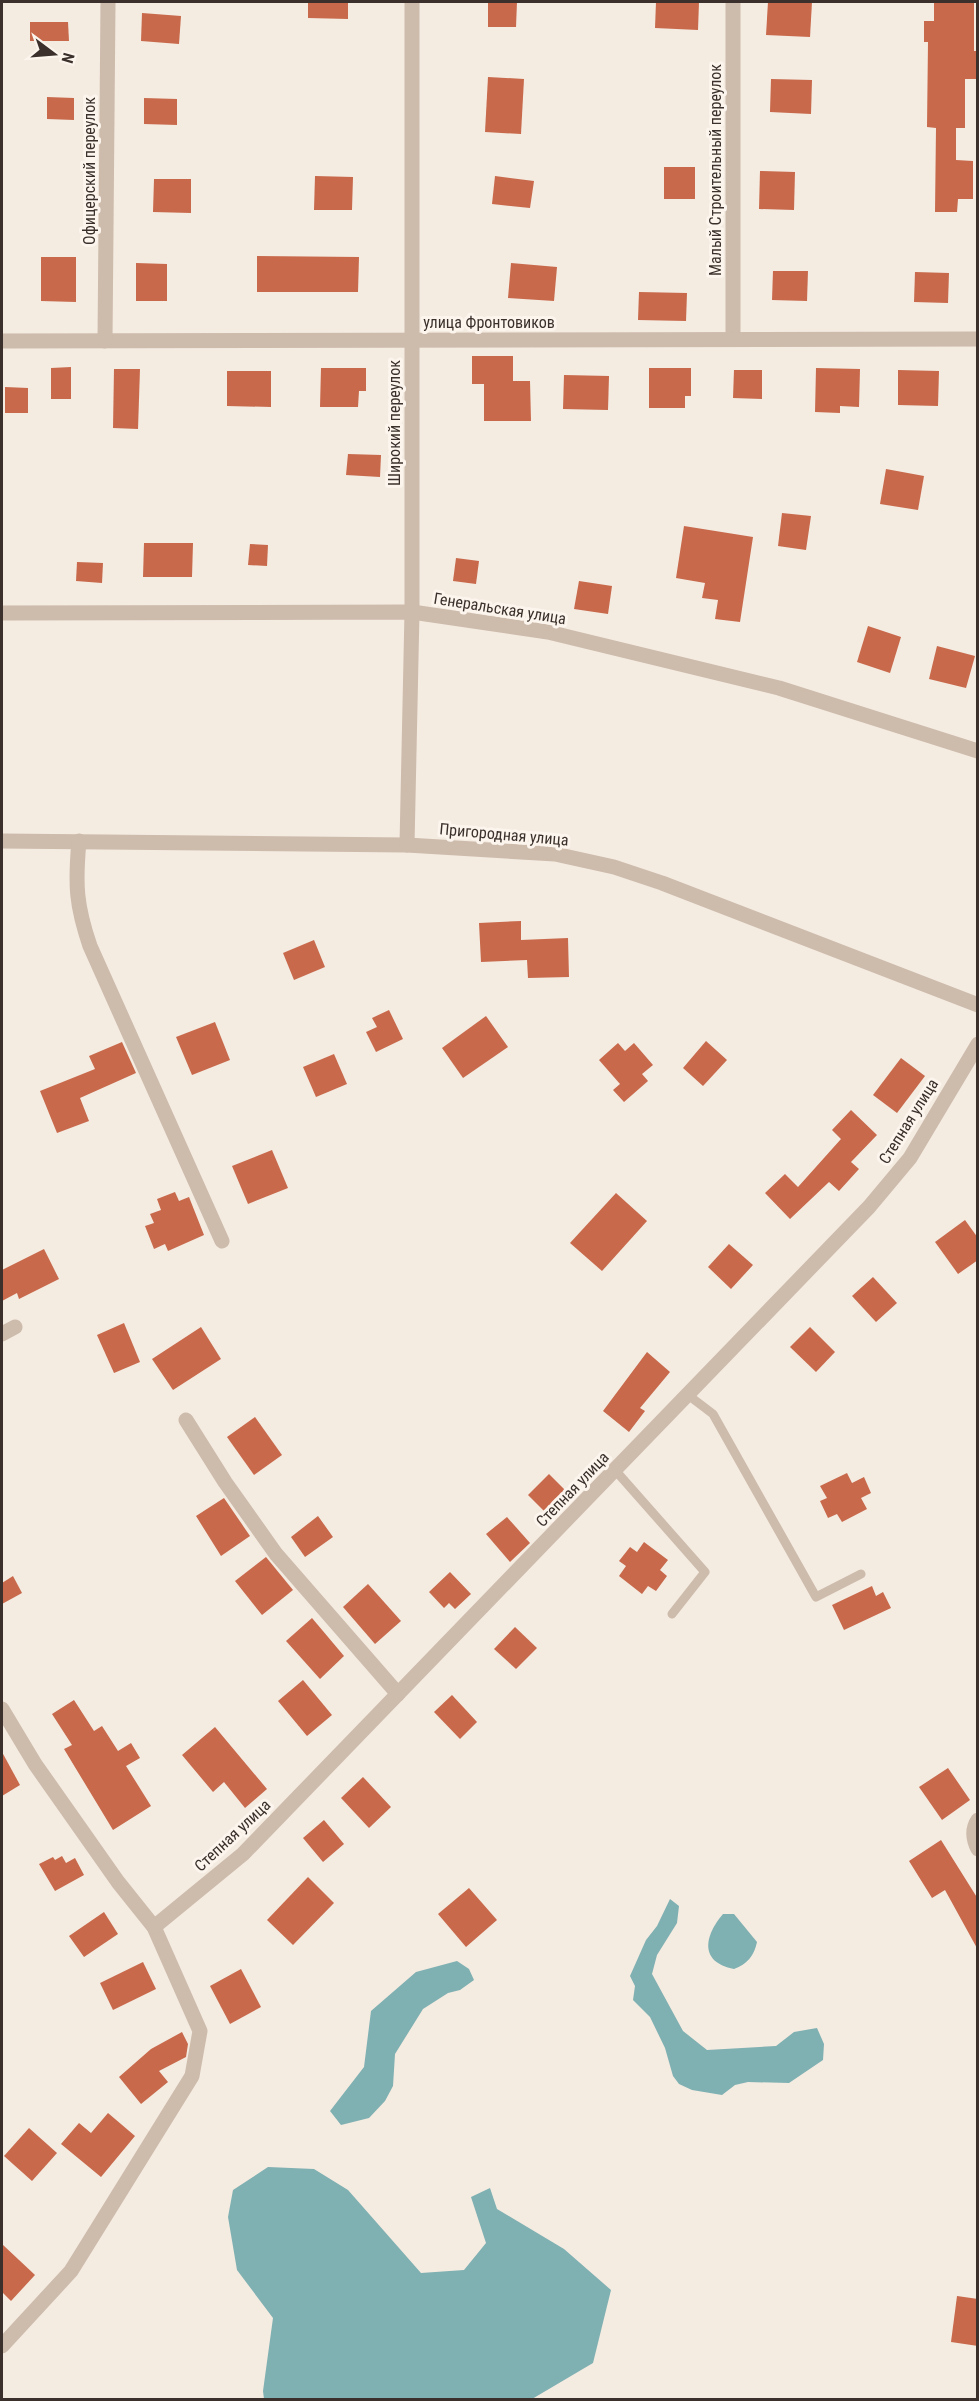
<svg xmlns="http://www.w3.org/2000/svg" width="979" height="2401" viewBox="0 0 979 2401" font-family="'Roboto Condensed',sans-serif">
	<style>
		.water { fill: #7fb0b2 }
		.building { fill: #c8694b }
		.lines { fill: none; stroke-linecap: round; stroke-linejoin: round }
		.service { stroke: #cdbbac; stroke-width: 9 }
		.minor { stroke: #cdbbac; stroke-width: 15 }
		.labels { text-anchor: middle; stroke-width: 6; stroke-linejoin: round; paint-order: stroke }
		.street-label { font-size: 16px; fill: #3b302b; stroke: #fbf5ee }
	</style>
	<rect width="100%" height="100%" fill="#f4ebe1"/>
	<g class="water">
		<path d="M 670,1899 L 679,1906 L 677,1923 L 657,1955 L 652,1974 L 683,2031 L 707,2050 L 776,2046 L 794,2032 L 817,2028 L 824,2044 L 823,2060 L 789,2083 L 748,2082 L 735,2085 L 722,2095 L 692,2090 L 679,2084 L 673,2076 L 665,2048 L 650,2017 L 633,2000 L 635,1986 L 630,1976 L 646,1940 L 657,1926 Z"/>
		<path d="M 723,1914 L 734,1914 L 757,1942 C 754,1956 747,1964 734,1969 C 698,1962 705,1935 723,1914 Z"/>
		<path d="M 457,1961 L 469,1969 L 474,1980 L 460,1990 L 448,1993 L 423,2009 L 395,2054 L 393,2086 L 385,2101 L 369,2118 L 341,2125 L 330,2111 L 364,2067 L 371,2011 L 416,1972 Z"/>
		<path d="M 268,2167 L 314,2169 L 348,2190 L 421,2273 L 464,2270 L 486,2243 L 471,2197 L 490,2188 L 497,2209 L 564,2249 L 611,2290 L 593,2363 L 532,2399 L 264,2399 L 263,2391 L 273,2318 L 237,2270 L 228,2217 L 233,2190 Z"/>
	</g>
	<g class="building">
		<path d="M 308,2 L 348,2 L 348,19 L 308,18 Z"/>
		<path d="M 488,2 L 517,2 L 516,27 L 488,27 Z"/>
		<path d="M 656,2 L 699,2 L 698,30 L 655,28 Z"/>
		<path d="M 768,2 L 812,2 L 810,37 L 766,35 Z"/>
		<path d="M 934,2 L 974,2 L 974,51 L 978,51 L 978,79 L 965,79 L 965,128 L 956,128 L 956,160 L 973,161 L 973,199 L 958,199 L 957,212 L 935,212 L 936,128 L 927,127 L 928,42 L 924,42 L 924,21 L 934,21 Z"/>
		<path d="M 142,13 L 181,16 L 179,44 L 141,41 Z"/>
		<path d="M 30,22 L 68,22 L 69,41 L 30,41 Z"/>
		<path d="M 488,77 L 524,79 L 521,134 L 485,132 Z"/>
		<path d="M 771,79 L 812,80 L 811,114 L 770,112 Z"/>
		<path d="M 47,97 L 74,98 L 74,120 L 47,119 Z"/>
		<path d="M 144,98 L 177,99 L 177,125 L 144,124 Z"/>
		<rect x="664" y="167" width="31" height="32"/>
		<path d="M 760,171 L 795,172 L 794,210 L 759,209 Z"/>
		<path d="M 315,176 L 353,177 L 352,210 L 314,210 Z"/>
		<path d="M 495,176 L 534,181 L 530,208 L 492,204 Z"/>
		<path d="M 154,179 L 191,179 L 191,213 L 153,212 Z"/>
		<path d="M 257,256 L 359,257 L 358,292 L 257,292 Z"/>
		<path d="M 41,257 L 76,257 L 76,302 L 41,301 Z"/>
		<path d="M 136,263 L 167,264 L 167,301 L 136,301 Z"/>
		<path d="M 511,263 L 557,267 L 554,301 L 508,298 Z"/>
		<path d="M 773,271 L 808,271 L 807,301 L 772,300 Z"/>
		<path d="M 915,272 L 949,273 L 948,303 L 914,302 Z"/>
		<path d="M 639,292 L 687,293 L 686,321 L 638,320 Z"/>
		<path d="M 472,356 L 513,356 L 513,381 L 530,381 L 531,421 L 484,421 L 484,384 L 472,384 Z"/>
		<path d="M 71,367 L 71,399 L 51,399 L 51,368 Z"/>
		<path d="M 321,368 L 366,368 L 366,391 L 359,391 L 358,407 L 320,407 Z"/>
		<path d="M 649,368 L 691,368 L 691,396 L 685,396 L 685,408 L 649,408 Z"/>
		<path d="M 816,368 L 860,369 L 859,407 L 840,406 L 840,413 L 815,412 Z"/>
		<path d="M 114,369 L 140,369 L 138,429 L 113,428 Z"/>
		<path d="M 734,370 L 762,370 L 762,399 L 733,398 Z"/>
		<path d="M 898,370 L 939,371 L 938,406 L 898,405 Z"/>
		<path d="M 227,371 L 271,371 L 271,407 L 227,406 Z"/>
		<path d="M 564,375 L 609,376 L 608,410 L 563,409 Z"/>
		<path d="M 5,387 L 28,388 L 28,413 L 5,413 Z"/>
		<path d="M 348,454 L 381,455 L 380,477 L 346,475 Z"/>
		<path d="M 886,469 L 924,476 L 918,510 L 880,504 Z"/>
		<path d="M 782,513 L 811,516 L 806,550 L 778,546 Z"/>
		<path d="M 684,526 L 753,537 L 740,622 L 715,619 L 718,600 L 702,598 L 705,583 L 676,578 Z"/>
		<path d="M 144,543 L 193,543 L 192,577 L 143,577 Z"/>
		<path d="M 250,544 L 268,545 L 267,566 L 248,565 Z"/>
		<path d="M 456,558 L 479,561 L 476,584 L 453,581 Z"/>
		<path d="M 77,562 L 103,563 L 102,583 L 76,581 Z"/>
		<path d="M 579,581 L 612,586 L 608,614 L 574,609 Z"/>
		<path d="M 868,626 L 901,637 L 890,673 L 857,662 Z"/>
		<path d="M 937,646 L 975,656 L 966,688 L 929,679 Z"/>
		<path d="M 521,921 L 521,940 L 568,938 L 569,977 L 528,978 L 527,960 L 481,962 L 479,923 Z"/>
		<path d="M 314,940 L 325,967 L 294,980 L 283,953 Z"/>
		<path d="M 389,1010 L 403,1039 L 376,1052 L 366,1032 L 377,1027 L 372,1018 Z"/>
		<path d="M 486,1016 L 508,1047 L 463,1078 L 442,1048 Z"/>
		<path d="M 215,1022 L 230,1060 L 192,1075 L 176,1037 Z"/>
		<path d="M 706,1041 L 727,1060 L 703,1086 L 683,1068 Z"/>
		<path d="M 122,1042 L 136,1073 L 80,1098 L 89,1121 L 57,1133 L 40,1091 L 95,1069 L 89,1056 Z"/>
		<path d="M 618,1043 L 625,1051 L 634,1043 L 653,1065 L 642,1074 L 648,1081 L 624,1102 L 613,1090 L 620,1084 L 599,1060 Z"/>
		<path d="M 334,1054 L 347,1084 L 316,1097 L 303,1067 Z"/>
		<path d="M 901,1058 L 925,1076 L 897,1113 L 873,1095 Z"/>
		<path d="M 851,1110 L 877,1135 L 851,1162 L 859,1169 L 839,1191 L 829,1182 L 790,1219 L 765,1193 L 785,1174 L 798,1187 L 841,1139 L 832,1130 Z"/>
		<path d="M 272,1150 L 288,1188 L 248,1204 L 232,1166 Z"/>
		<path d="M 175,1192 L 179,1201 L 189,1197 L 204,1235 L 168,1251 L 165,1244 L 154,1249 L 145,1226 L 154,1223 L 150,1214 L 161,1210 L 157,1199 Z"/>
		<path d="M 616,1193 L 647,1221 L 602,1271 L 570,1243 Z"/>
		<path d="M 965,1220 L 978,1238 L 978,1260 L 958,1274 L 935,1242 Z"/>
		<path d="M 729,1244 L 753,1265 L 731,1289 L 708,1267 Z"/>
		<path d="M 44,1249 L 59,1279 L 19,1299 L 17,1293 L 2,1301 L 2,1270 Z"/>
		<path d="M 873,1277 L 897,1303 L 876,1322 L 852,1296 Z"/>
		<path d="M 124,1323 L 140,1362 L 114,1373 L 97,1335 Z"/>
		<path d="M 201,1327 L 221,1359 L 173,1390 L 152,1359 Z"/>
		<path d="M 810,1327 L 835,1352 L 816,1372 L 790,1347 Z"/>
		<path d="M 647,1352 L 670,1372 L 640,1408 L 645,1411 L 629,1432 L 603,1411 Z"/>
		<path d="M 255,1417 L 282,1455 L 254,1475 L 227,1437 Z"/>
		<path d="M 847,1473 L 852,1483 L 864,1477 L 871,1493 L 861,1498 L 867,1509 L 842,1522 L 837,1514 L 828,1518 L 820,1501 L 827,1498 L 820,1486 Z"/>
		<path d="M 549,1474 L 572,1497 L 551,1518 L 528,1495 Z"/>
		<path d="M 224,1498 L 250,1536 L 221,1556 L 196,1516 Z"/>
		<path d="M 318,1516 L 333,1537 L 305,1557 L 291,1537 Z"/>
		<path d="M 507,1517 L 530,1543 L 510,1562 L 486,1534 Z"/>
		<path d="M 644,1542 L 668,1560 L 660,1570 L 667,1576 L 656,1591 L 648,1586 L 642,1594 L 619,1576 L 626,1566 L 619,1561 L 630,1547 L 637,1552 Z"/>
		<path d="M 266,1557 L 293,1590 L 262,1615 L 235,1581 Z"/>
		<path d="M 450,1572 L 471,1594 L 455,1609 L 449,1603 L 444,1608 L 429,1592 Z"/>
		<path d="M 13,1576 L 22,1593 L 2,1604 L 2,1583 Z"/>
		<path d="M 368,1584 L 401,1621 L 375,1644 L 343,1607 Z"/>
		<path d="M 872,1586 L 876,1596 L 883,1592 L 891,1608 L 844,1630 L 832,1605 Z"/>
		<path d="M 312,1618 L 344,1656 L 320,1679 L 286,1641 Z"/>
		<path d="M 515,1627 L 537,1648 L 516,1669 L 494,1649 Z"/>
		<path d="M 303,1680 L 332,1715 L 307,1736 L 278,1701 Z"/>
		<path d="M 452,1695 L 477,1722 L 460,1739 L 434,1712 Z"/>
		<path d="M 74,1700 L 94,1731 L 102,1726 L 118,1751 L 131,1743 L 140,1758 L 126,1766 L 151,1806 L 113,1830 L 64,1749 L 72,1745 L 52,1714 Z"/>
		<path d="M 215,1727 L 267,1789 L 245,1808 L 224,1782 L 213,1792 L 182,1755 Z"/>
		<path d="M 2,1752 L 20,1785 L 2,1796 Z"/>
		<path d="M 948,1768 L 970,1800 L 942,1820 L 919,1787 Z"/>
		<path d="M 363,1777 L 391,1807 L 369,1828 L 341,1798 Z"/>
		<path d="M 324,1820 L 344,1844 L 323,1862 L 303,1838 Z"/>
		<path d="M 941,1840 L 978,1899 L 978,1950 L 945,1890 L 932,1898 L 909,1861 Z"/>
		<path d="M 62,1856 L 66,1863 L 75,1858 L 84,1875 L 55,1891 L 39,1864 L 53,1857 L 55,1860 Z"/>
		<path d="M 308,1877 L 334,1903 L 293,1945 L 267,1920 Z"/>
		<path d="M 469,1888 L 497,1920 L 466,1947 L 438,1914 Z"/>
		<path d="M 104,1912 L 118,1934 L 84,1957 L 69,1936 Z"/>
		<path d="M 143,1962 L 156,1989 L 113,2010 L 100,1983 Z"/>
		<path d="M 241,1969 L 261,2007 L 230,2024 L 210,1986 Z"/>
		<path d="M 182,2032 L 188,2044 L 186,2057 L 159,2071 L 168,2082 L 141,2104 L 119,2077 L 151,2049 Z"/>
		<path d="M 108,2113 L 135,2136 L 101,2177 L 61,2144 L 79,2123 L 91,2133 Z"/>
		<path d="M 29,2128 L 57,2153 L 32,2181 L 4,2156 Z"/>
		<path d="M 2,2244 L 35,2275 L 11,2301 L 2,2292 Z"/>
		<path d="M 957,2296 L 978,2299 L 978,2346 L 951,2342 Z"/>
	</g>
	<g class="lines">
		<g class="service">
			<path d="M 688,1395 L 713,1414 L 816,1597 L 861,1574"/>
			<path d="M 615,1470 L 705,1572 L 672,1614"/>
		</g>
		<g class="minor">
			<path d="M 733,339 L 733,2"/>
			<path d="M 2,341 L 978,339"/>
			<path d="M 105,341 L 108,2"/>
			<path d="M 2,613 L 412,612 L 548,632 L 779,688 L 978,751"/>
			<path d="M 2,841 L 407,845 L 555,854 L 614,867 L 662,883 L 978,1005"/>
			<path d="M 79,841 C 75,885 76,905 90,946 L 222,1241"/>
			<path d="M 407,845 L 412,612 L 412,2"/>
			<path d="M 2,1334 L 15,1327"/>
			<path d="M 186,1420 L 225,1482 L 276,1554 L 398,1694"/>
			<path d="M 2,1709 L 35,1764 L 118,1882 L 154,1927 L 200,2031 L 192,2076 L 71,2271 L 2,2346"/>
			<path d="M 978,1820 C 972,1829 973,1839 978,1849"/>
			<path d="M 154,1927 L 243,1854 L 869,1207 L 910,1158 L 978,1044"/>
		</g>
	</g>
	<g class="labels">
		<g class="street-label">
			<text transform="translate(715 170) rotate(-90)" y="6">Малый Строительный переулок</text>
			<text transform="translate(89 171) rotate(-90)" y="6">Офицерский переулок</text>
			<text x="489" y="328">улица Фронтовиков</text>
			<text transform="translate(394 423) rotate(-90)" y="6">Широкий переулок</text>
			<text transform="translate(500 608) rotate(9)" y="6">Генеральская улица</text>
			<text transform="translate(504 834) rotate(5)" y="6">Пригородная улица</text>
			<text transform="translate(908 1121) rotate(-58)" y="6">Степная улица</text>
			<text transform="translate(572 1489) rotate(-46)" y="6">Степная улица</text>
			<text transform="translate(232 1835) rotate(-43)" y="6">Степная улица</text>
		</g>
	</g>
	<rect width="979" height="2401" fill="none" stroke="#3b302b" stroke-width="6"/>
	<g transform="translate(54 54) rotate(106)" stroke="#fbf5ee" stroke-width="4.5" paint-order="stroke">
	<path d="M0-4.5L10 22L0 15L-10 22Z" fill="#3b302b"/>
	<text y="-9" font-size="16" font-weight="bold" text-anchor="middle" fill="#3b302b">N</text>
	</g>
</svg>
